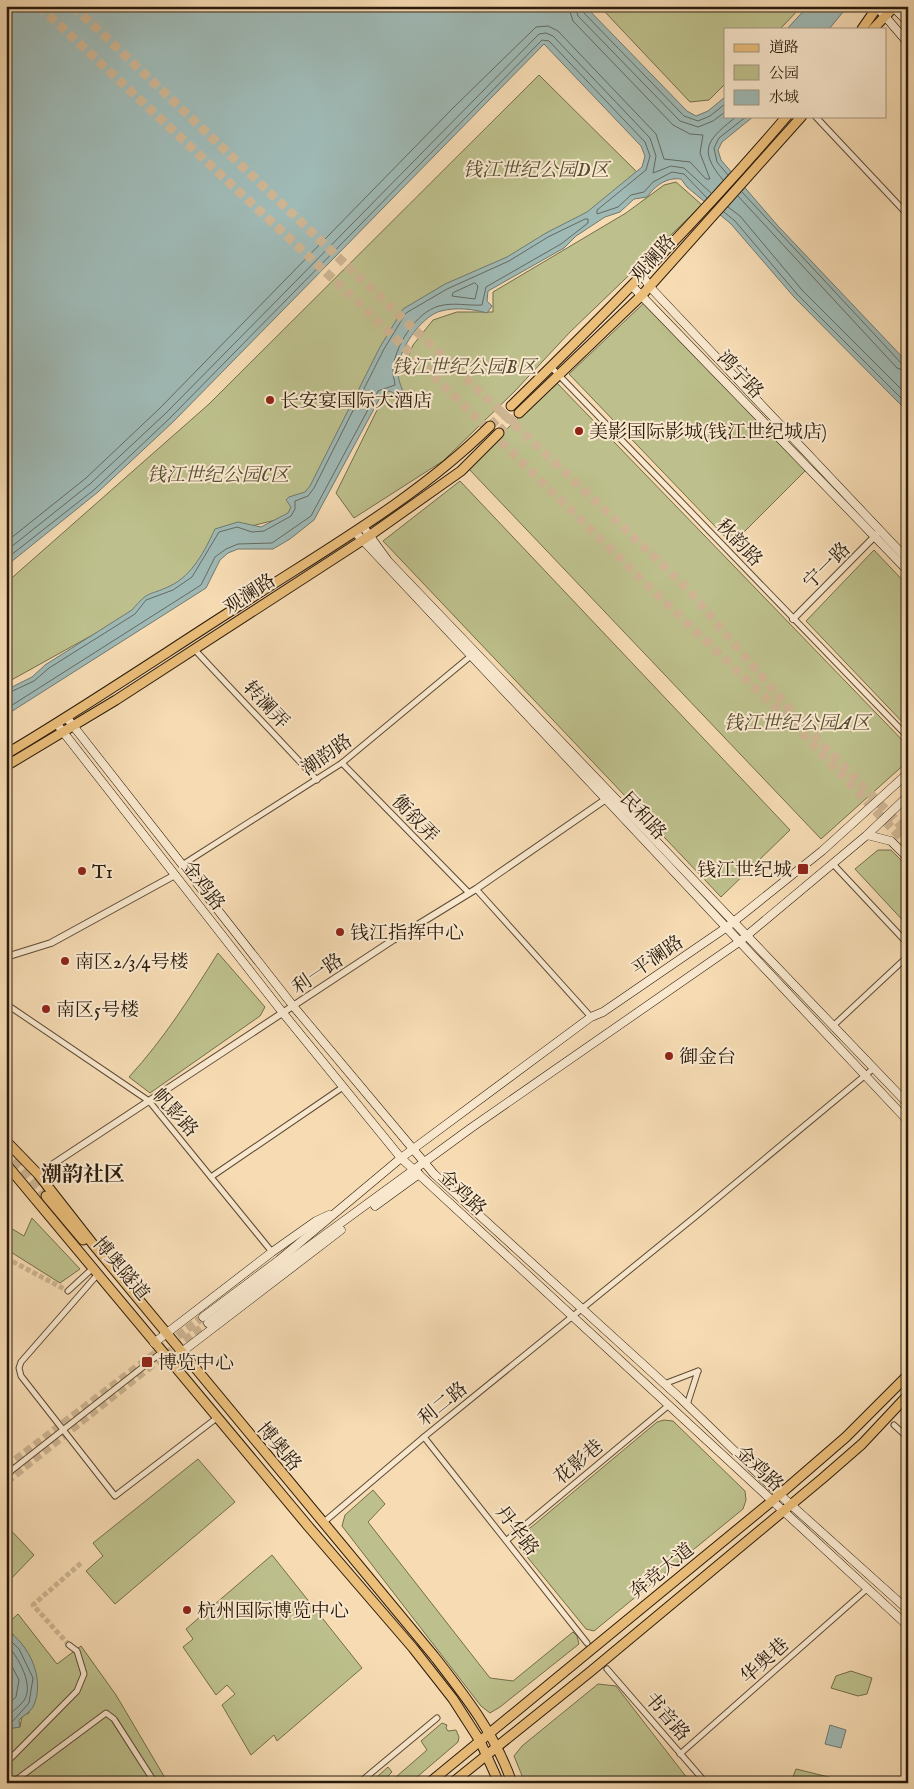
<svg xmlns="http://www.w3.org/2000/svg" width="914" height="1789" viewBox="0 0 914 1789" font-family="'IM FELL English','Noto Serif SC',serif">
	<style>
		.green { fill: #bdc08c; stroke: #736d4c }
		.water { fill: #9fb9b5; stroke: #707971 }
		.lines { fill: none; stroke-linecap: round; stroke-linejoin: round }
		.shore { stroke: #646a60; stroke-width: 1 }
		.minor-tunnel { stroke: #cdb492; stroke-width: 5; stroke-dasharray: 5 2.5; stroke-linecap: butt }
		.secondary-tunnel { stroke: #cdb492; stroke-width: 8; stroke-dasharray: 8 4; stroke-linecap: butt }
		.primary-tunnel { stroke: #cdb492; stroke-width: 9; stroke-dasharray: 9 4.5; stroke-linecap: butt }
		.minor-casing { stroke: #5c4a36; stroke-width: 7 }
		.tertiary-casing { stroke: #5c4a36; stroke-width: 8 }
		.secondary-casing { stroke: #291a0c; stroke-width: 9 }
		.primary-casing { stroke: #291a0c; stroke-width: 11 }
		.minor { stroke: #f9e8ce; stroke-width: 5 }
		.tertiary { stroke: #f9e8ce; stroke-width: 6 }
		.secondary { stroke: #f9e8ce; stroke-width: 8 }
		.primary { stroke: #ebbe7a; stroke-width: 9 }
		.poi-dot { fill: #8f2418; stroke: #f9e8ce; stroke-width: 2 }
		.labels { text-anchor: middle; stroke-width: 4; stroke-linejoin: round; paint-order: stroke }
		.park-label { font-size: 19px; font-style: italic; fill: #554c32; stroke: #f9e8ce }
		.street-label { font-size: 19px; fill: #291a0c; stroke: #f9e8ce }
		.poi-label { font-size: 19px; fill: #291a0c; stroke: #f9e8ce; text-anchor: start }
		.quarter-label { font-size: 21px; font-weight: bold; fill: #291a0c; stroke: #f9e8ce }
	</style>
	<rect width="100%" height="100%" fill="#f6dbb3"/>
	<filter id="stains"><feTurbulence type="fractalNoise" baseFrequency=".004" numOctaves="4"/><feColorMatrix values="0 0 0 0 .2 0 0 0 0 .09 0 0 0 0 .02 0 0 0 .5 -.17"/></filter>
	<radialGradient id="worn" r=".72"><stop offset=".6" stop-color="#630" stop-opacity="0"/><stop offset="1" stop-color="#630" stop-opacity=".3"/></radialGradient>
	<g class="green">
		<path d="M 611,6 L 802,6 L 780,29 L 725,29 L 725,84 L 709,100 L 690,102 L 605,12 Z"/>
		<path d="M 539,75 L 647,182 L 402,324 L 304,513 L 219,534 L 194,573 L 143,607 L 6,683 L 6,583 L 209,404 Z"/>
		<path d="M 676,182 L 702,205 L 570,332 L 514,392 L 443,461 L 354,518 L 336,493 L 384,396 L 405,365 L 413,345 L 433,320 L 457,312 L 493,312 L 493,292 L 626,213 L 664,185 Z"/>
		<path d="M 646,301 L 807,469 L 732,544 L 569,374 Z"/>
		<path d="M 556,382 L 908,746 L 908,761 L 821,839 L 467,467 Z"/>
		<path d="M 460,481 L 790,830 L 721,897 L 383,541 Z"/>
		<path d="M 874,550 L 908,586 L 908,728 L 806,621 Z"/>
		<path d="M 878,850 L 891,850 L 908,867 L 908,926 L 855,869 Z"/>
		<path d="M 218,953 L 265,1007 L 260,1016 L 150,1093 L 129,1077 C 164,1039 191,996 218,953 Z"/>
		<path d="M 32,1218 L 80,1269 L 60,1283 L 6,1249 L 6,1235 L 9,1227 L 24,1236 Z"/>
		<path d="M 664,1420 L 673,1421 L 745,1491 L 746,1500 L 743,1509 L 594,1631 L 586,1629 L 520,1548 L 518,1542 L 521,1535 L 535,1524 L 657,1422 Z"/>
		<path d="M 198,1459 L 235,1502 L 115,1604 L 86,1571 L 103,1556 L 93,1543 Z"/>
		<path d="M 373,1490 L 385,1504 L 368,1522 L 490,1678 L 513,1681 L 573,1632 L 577,1636 L 579,1644 L 500,1707 L 490,1713 L 481,1706 L 342,1526 L 345,1515 Z"/>
		<path d="M 6,1525 L 34,1555 L 6,1584 Z"/>
		<path d="M 272,1555 L 362,1668 L 277,1741 L 274,1735 L 251,1755 L 222,1705 L 235,1694 L 227,1685 L 216,1695 L 183,1647 L 193,1639 L 186,1629 Z"/>
		<path d="M 18,1614 L 57,1664 L 81,1646 L 116,1695 L 168,1783 L 6,1783 L 6,1729 L 20,1727 L 22,1716 L 29,1713 L 13,1634 L 6,1630 L 6,1625 Z"/>
		<path d="M 851,1671 L 872,1678 L 867,1694 L 858,1696 L 831,1688 L 836,1676 Z"/>
		<path d="M 598,1684 L 616,1686 L 691,1783 L 525,1783 L 514,1756 L 522,1746 Z"/>
		<path d="M 442,1723 L 447,1725 L 446,1728 L 448,1731 L 456,1730 L 459,1737 L 458,1742 L 410,1783 L 389,1783 L 427,1750 L 421,1741 Z"/>
		<path d="M 388,1767 L 392,1772 L 381,1783 L 370,1783 Z"/>
		<path d="M 796,1769 L 853,1783 L 797,1783 L 793,1777 Z"/>
	</g>
	<g class="water">
		<path d="M 6,6 L 585,6 L 687,111 L 696,116 L 708,111 L 725,97 L 725,116 L 754,116 L 722,142 L 718,150 L 721,160 L 778,226 L 908,363 L 908,412 L 794,297 L 731,224 L 687,187 L 681,179 C 666,177 655,186 647,197 L 634,199 L 620,212 L 605,217 L 576,236 L 564,248 L 488,291 L 487,301 L 492,306 L 487,313 C 473,309 456,307 441,311 C 421,316 397,351 398,372 C 398,379 401,387 404,394 L 399,397 L 390,391 L 382,394 L 314,520 L 290,539 L 273,549 L 238,549 L 228,553 L 220,560 L 206,588 L 6,715 L 6,690 L 32,677 L 45,665 L 132,610 C 150,589 147,597 170,586 C 193,575 205,550 215,529 L 238,522 L 261,527 L 288,513 L 291,507 L 286,500 L 289,497 L 305,492 L 310,486 L 380,347 L 403,309 L 445,284 L 507,257 L 546,233 L 587,212 L 642,167 L 645,156 L 641,146 L 544,44 L 174,421 L 98,492 L 6,566 Z"/>
		<path d="M 808,6 L 848,6 L 829,29 L 787,29 Z"/>
		<path d="M 6,1630 C 30,1644 46,1681 33,1707 C 29,1713 24,1715 19,1720 L 20,1727 L 6,1729 Z"/>
		<path d="M 830,1725 L 846,1730 L 841,1748 L 825,1744 Z"/>
	</g>
	<g class="lines">
		<g class="shore">
			<path d="M 575,6 L 578,16 L 680,121 L 698,127 L 713,121 L 725,112"/>
			<path d="M 582,6 L 583,12 L 684,116 L 698,121 L 710,116 L 725,104"/>
			<path d="M 728,175 L 717,162 L 714,148 L 719,138 L 747,116"/>
			<path d="M 723,180 C 696,148 709,139 737,116"/>
			<path d="M 742,192 L 902,364 L 908,366"/>
			<path d="M 738,196 L 897,368 L 908,372"/>
			<path d="M 728,207 L 740,216 L 802,290 L 908,396"/>
			<path d="M 724,212 L 735,221 L 797,294 L 908,405"/>
			<path d="M 475,283 L 478,286 L 475,299 L 452,296 L 453,293 Z"/>
			<path d="M 6,542 L 86,478 L 160,408 L 453,108 L 536,27 L 548,26 L 558,31 L 656,134 L 664,159 L 690,162 L 706,179 L 710,179 L 700,153 L 703,135 L 690,134 L 673,125 L 573,21 L 568,6"/>
			<path d="M 6,551 L 90,484 L 166,413 L 539,34 L 546,33 L 553,36 L 650,138 L 656,156 L 653,173 L 671,166 L 684,168 L 711,193"/>
			<path d="M 6,559 L 95,489 L 170,418 L 542,40 L 549,41 L 645,142 L 650,156 L 646,170 L 597,210 L 597,214 L 618,207 L 631,195 L 644,192 L 653,182 L 672,172 L 684,174 L 707,198"/>
			<path d="M 6,694 L 34,681 L 49,668 L 135,614 L 146,600 L 173,590 L 192,577 L 219,532 L 237,527 L 252,532 L 264,531 L 291,516 L 295,509 L 295,501 L 308,496 L 314,488 L 384,349 L 406,313 L 447,289 L 509,261 L 548,237 L 585,219 L 588,219 L 588,223 L 561,244 L 486,287 L 482,305 C 467,306 454,302 439,306 C 416,312 394,347 393,370 C 392,375 395,380 395,385 L 378,391 L 311,516 L 272,543 L 238,544 L 226,549 L 215,557 L 201,585 L 6,709"/>
			<path d="M 6,1636 L 19,1649 L 33,1678 L 29,1703 L 12,1722 L 6,1724"/>
			<path d="M 6,1643 C 17,1656 38,1688 21,1704 C 16,1709 11,1713 6,1717"/>
			<path d="M 6,1655 L 19,1680 L 16,1697 L 6,1706"/>
		</g>
		<g class="minor-tunnel">
			<path d="M 6,1258 L 68,1291"/>
			<path d="M 69,1645 L 33,1605 L 81,1563"/>
		</g>
		<g class="secondary-tunnel">
			<path d="M 6,1467 L 203,1317"/>
			<path d="M 6,1482 L 157,1361 L 208,1323"/>
		</g>
		<g class="primary-tunnel">
			<path d="M 39,6 L 359,303 L 667,604 L 794,725 L 908,845"/>
			<path d="M 73,6 L 684,585 L 799,720 L 908,833"/>
			<path d="M 490,426 L 508,409"/>
			<path d="M 499,433 L 515,417"/>
			<path d="M 6,1149 L 46,1196"/>
		</g>
		<defs>
			<g id="minor">
				<path d="M 815,116 L 908,215"/>
				<path d="M 552,368 L 908,737"/>
				<path d="M 194,649 L 317,780"/>
				<path d="M 342,763 L 469,893"/>
				<path d="M 833,864 L 908,944"/>
				<path d="M 182,865 L 342,763 L 472,655"/>
				<path d="M 476,889 L 591,1017"/>
				<path d="M 6,1004 L 149,1101 L 272,1252"/>
				<path d="M 833,1026 L 908,956"/>
				<path d="M 211,1177 L 343,1087"/>
				<path d="M 98,1274 L 21,1362 L 19,1368 L 21,1376 L 115,1496 L 218,1417"/>
				<path d="M 68,1291 L 93,1268"/>
				<path d="M 664,1384 L 698,1371"/>
				<path d="M 687,1405 L 698,1371"/>
				<path d="M 894,1425 L 908,1438"/>
				<path d="M 424,1437 L 587,1643"/>
				<path d="M 6,1478 L 12,1470 L 162,1352"/>
				<path d="M 324,1522 L 424,1437 L 696,1216 L 874,1068"/>
				<path d="M 507,1540 L 669,1405"/>
				<path d="M 607,1669 L 706,1783"/>
				<path d="M 680,1754 L 867,1589"/>
				<path d="M 6,1763 L 77,1691 L 84,1674 L 77,1651 L 69,1645"/>
				<path d="M 12,1783 L 106,1713 L 114,1719 L 155,1783"/>
				<path d="M 359,1783 L 437,1718"/>
			</g>
			<g id="tertiary">
				<path d="M 793,619 L 877,534"/>
				<path d="M 6,957 L 51,943 L 175,875"/>
				<path d="M 38,1174 L 393,940 L 476,889 L 609,797"/>
			</g>
			<g id="secondary">
				<path d="M 877,7 L 908,43"/>
				<path d="M 877,7 L 894,8 L 908,22"/>
				<path d="M 643,276 L 649,286 L 908,560"/>
				<path d="M 633,287 L 908,571"/>
				<path d="M 364,528 L 388,561 L 908,1104"/>
				<path d="M 355,532 L 908,1121"/>
				<path d="M 67,718 L 294,1007 L 434,1174 L 679,1397 L 779,1494 L 908,1610"/>
				<path d="M 60,728 L 283,1013 L 401,1158 L 908,1626"/>
				<path d="M 867,835 L 891,841 L 908,858"/>
				<path d="M 375,1206 L 419,1174"/>
				<path d="M 203,1317 L 279,1260 L 401,1158 L 591,1017 L 603,1012 L 727,927 L 822,851 L 908,773"/>
				<path d="M 208,1323 L 293,1258 L 471,1128 L 739,942 L 867,835 L 908,796"/>
				<path d="M 154,1343 L 272,1252 L 316,1221 L 329,1215"/>
				<path d="M 170,1361 L 341,1230"/>
			</g>
			<g id="primary">
				<path d="M 862,29 L 878,6"/>
				<path d="M 873,29 L 895,6"/>
				<path d="M 511,406 C 607,312 700,218 787,116"/>
				<path d="M 519,413 L 642,295 L 802,116"/>
				<path d="M 6,754 C 87,706 165,653 245,602 C 330,547 418,497 490,426"/>
				<path d="M 6,766 L 116,700 L 369,536 L 461,471 L 499,433"/>
				<path d="M 6,1141 L 38,1174 L 96,1248 L 434,1656 C 465,1696 496,1735 512,1783"/>
				<path d="M 6,1164 L 308,1526 L 413,1648 L 453,1699 L 480,1741 L 499,1783"/>
				<path d="M 46,1196 L 83,1240"/>
				<path d="M 429,1783 L 772,1501 L 846,1437 L 908,1375"/>
				<path d="M 452,1783 L 590,1672 L 823,1478 L 862,1444 L 908,1395"/>
			</g>
		</defs>
		<use href="#minor" class="minor-casing"/>
		<use href="#tertiary" class="tertiary-casing"/>
		<use href="#secondary" class="secondary-casing"/>
		<use href="#primary" class="primary-casing"/>
		<use href="#minor" class="minor"/>
		<use href="#tertiary" class="tertiary"/>
		<use href="#secondary" class="secondary"/>
		<use href="#primary" class="primary"/>
	</g>
	<g class="poi-dot">
		<circle cx="270" cy="400" r="5"/>
		<circle cx="579" cy="431" r="5"/>
		<rect x="797" y="863" width="12" height="12" rx="2.5"/>
		<circle cx="82" cy="871" r="5"/>
		<circle cx="340" cy="932" r="5"/>
		<circle cx="65" cy="961" r="5"/>
		<circle cx="46" cy="1009" r="5"/>
		<circle cx="669" cy="1056" r="5"/>
		<rect x="141" y="1356" width="12" height="12" rx="2.5"/>
		<circle cx="187" cy="1610" r="5"/>
	</g>
	<g class="labels">
		<g class="park-label">
			<text x="536" y="176">钱江世纪公园D区</text>
			<text x="464" y="373">钱江世纪公园B区</text>
			<text x="218" y="481">钱江世纪公园C区</text>
			<text x="797" y="729">钱江世纪公园A区</text>
		</g>
		<g class="street-label">
			<text transform="translate(652 258) rotate(-48)" y="7">观澜路</text>
			<text transform="translate(741 374) rotate(46)" y="7">鸿宁路</text>
			<text transform="translate(740 542) rotate(46)" y="7">秋韵路</text>
			<text transform="translate(826 565) rotate(-45)" y="7">宁一路</text>
			<text transform="translate(249 593) rotate(-33)" y="7">观澜路</text>
			<text transform="translate(267 704) rotate(47)" y="7">转澜弄</text>
			<text transform="translate(326 754) rotate(-35)" y="7">潮韵路</text>
			<text transform="translate(644 815) rotate(47)" y="7">民和路</text>
			<text transform="translate(416 818) rotate(46)" y="7">衡叙弄</text>
			<text transform="translate(204 885) rotate(52)" y="7">金鸡路</text>
			<text transform="translate(657 955) rotate(-34)" y="7">平澜路</text>
			<text transform="translate(317 973) rotate(-34)" y="7">利一路</text>
			<text transform="translate(176 1112) rotate(48)" y="7">帆影路</text>
			<text transform="translate(463 1192) rotate(43)" y="7">金鸡路</text>
			<text transform="translate(122 1268) rotate(50)" y="7">博奥隧道</text>
			<text transform="translate(442 1403) rotate(-39)" y="7">利二路</text>
			<text transform="translate(280 1446) rotate(50)" y="7">博奥路</text>
			<text transform="translate(578 1461) rotate(-40)" y="7">花影巷</text>
			<text transform="translate(760 1468) rotate(43)" y="7">金鸡路</text>
			<text transform="translate(518 1530) rotate(52)" y="7">丹华路</text>
			<text transform="translate(661 1570) rotate(-39)" y="7">奔竞大道</text>
			<text transform="translate(764 1660) rotate(-42)" y="7">华奥巷</text>
			<text transform="translate(668 1716) rotate(49)" y="7">书音路</text>
		</g>
		<g class="poi-label">
			<text x="280" y="407">长安宴国际大酒店</text>
			<text x="589" y="438">美影国际影城(钱江世纪城店)</text>
			<text x="792" y="876" text-anchor="end">钱江世纪城</text>
			<text x="92" y="878">T1</text>
			<text x="350" y="939">钱江指挥中心</text>
			<text x="75" y="968">南区2/3/4号楼</text>
			<text x="56" y="1016">南区5号楼</text>
			<text x="679" y="1063">御金台</text>
			<text x="158" y="1369">博览中心</text>
			<text x="197" y="1617">杭州国际博览中心</text>
		</g>
		<g class="quarter-label">
			<text x="83" y="1181">潮韵社区</text>
		</g>
	</g>
	<rect width="914" height="1789" fill="none" stroke="#f6dbb3" stroke-width="25"/>
	<rect x="8" y="8" width="899" height="1774" fill="none" stroke="#291a0c" stroke-width="2.5"/>
	<rect x="12" y="12" width="889" height="1764" fill="none" stroke="#291a0c"/>
	<rect x="724" y="28" width="162" height="90" fill="#f9e8ce" stroke="#a69680"/>
	<rect x="734" y="44" width="25" height="8" fill="#ebbe7a" stroke="#a69680"/>
	<text x="769" y="52" font-size="15" fill="#291a0c">道路</text>
	<rect x="734" y="65" width="25" height="15" fill="#bdc08c" stroke="#a69680"/>
	<text x="769" y="78" font-size="15" fill="#291a0c">公园</text>
	<rect x="734" y="90" width="25" height="15" fill="#9fb9b5" stroke="#a69680"/>
	<text x="769" y="102" font-size="15" fill="#291a0c">水域</text>
	<rect width="100%" height="100%" filter="url(#stains)"/>
	<rect width="100%" height="100%" fill="url(#worn)"/>
</svg>
